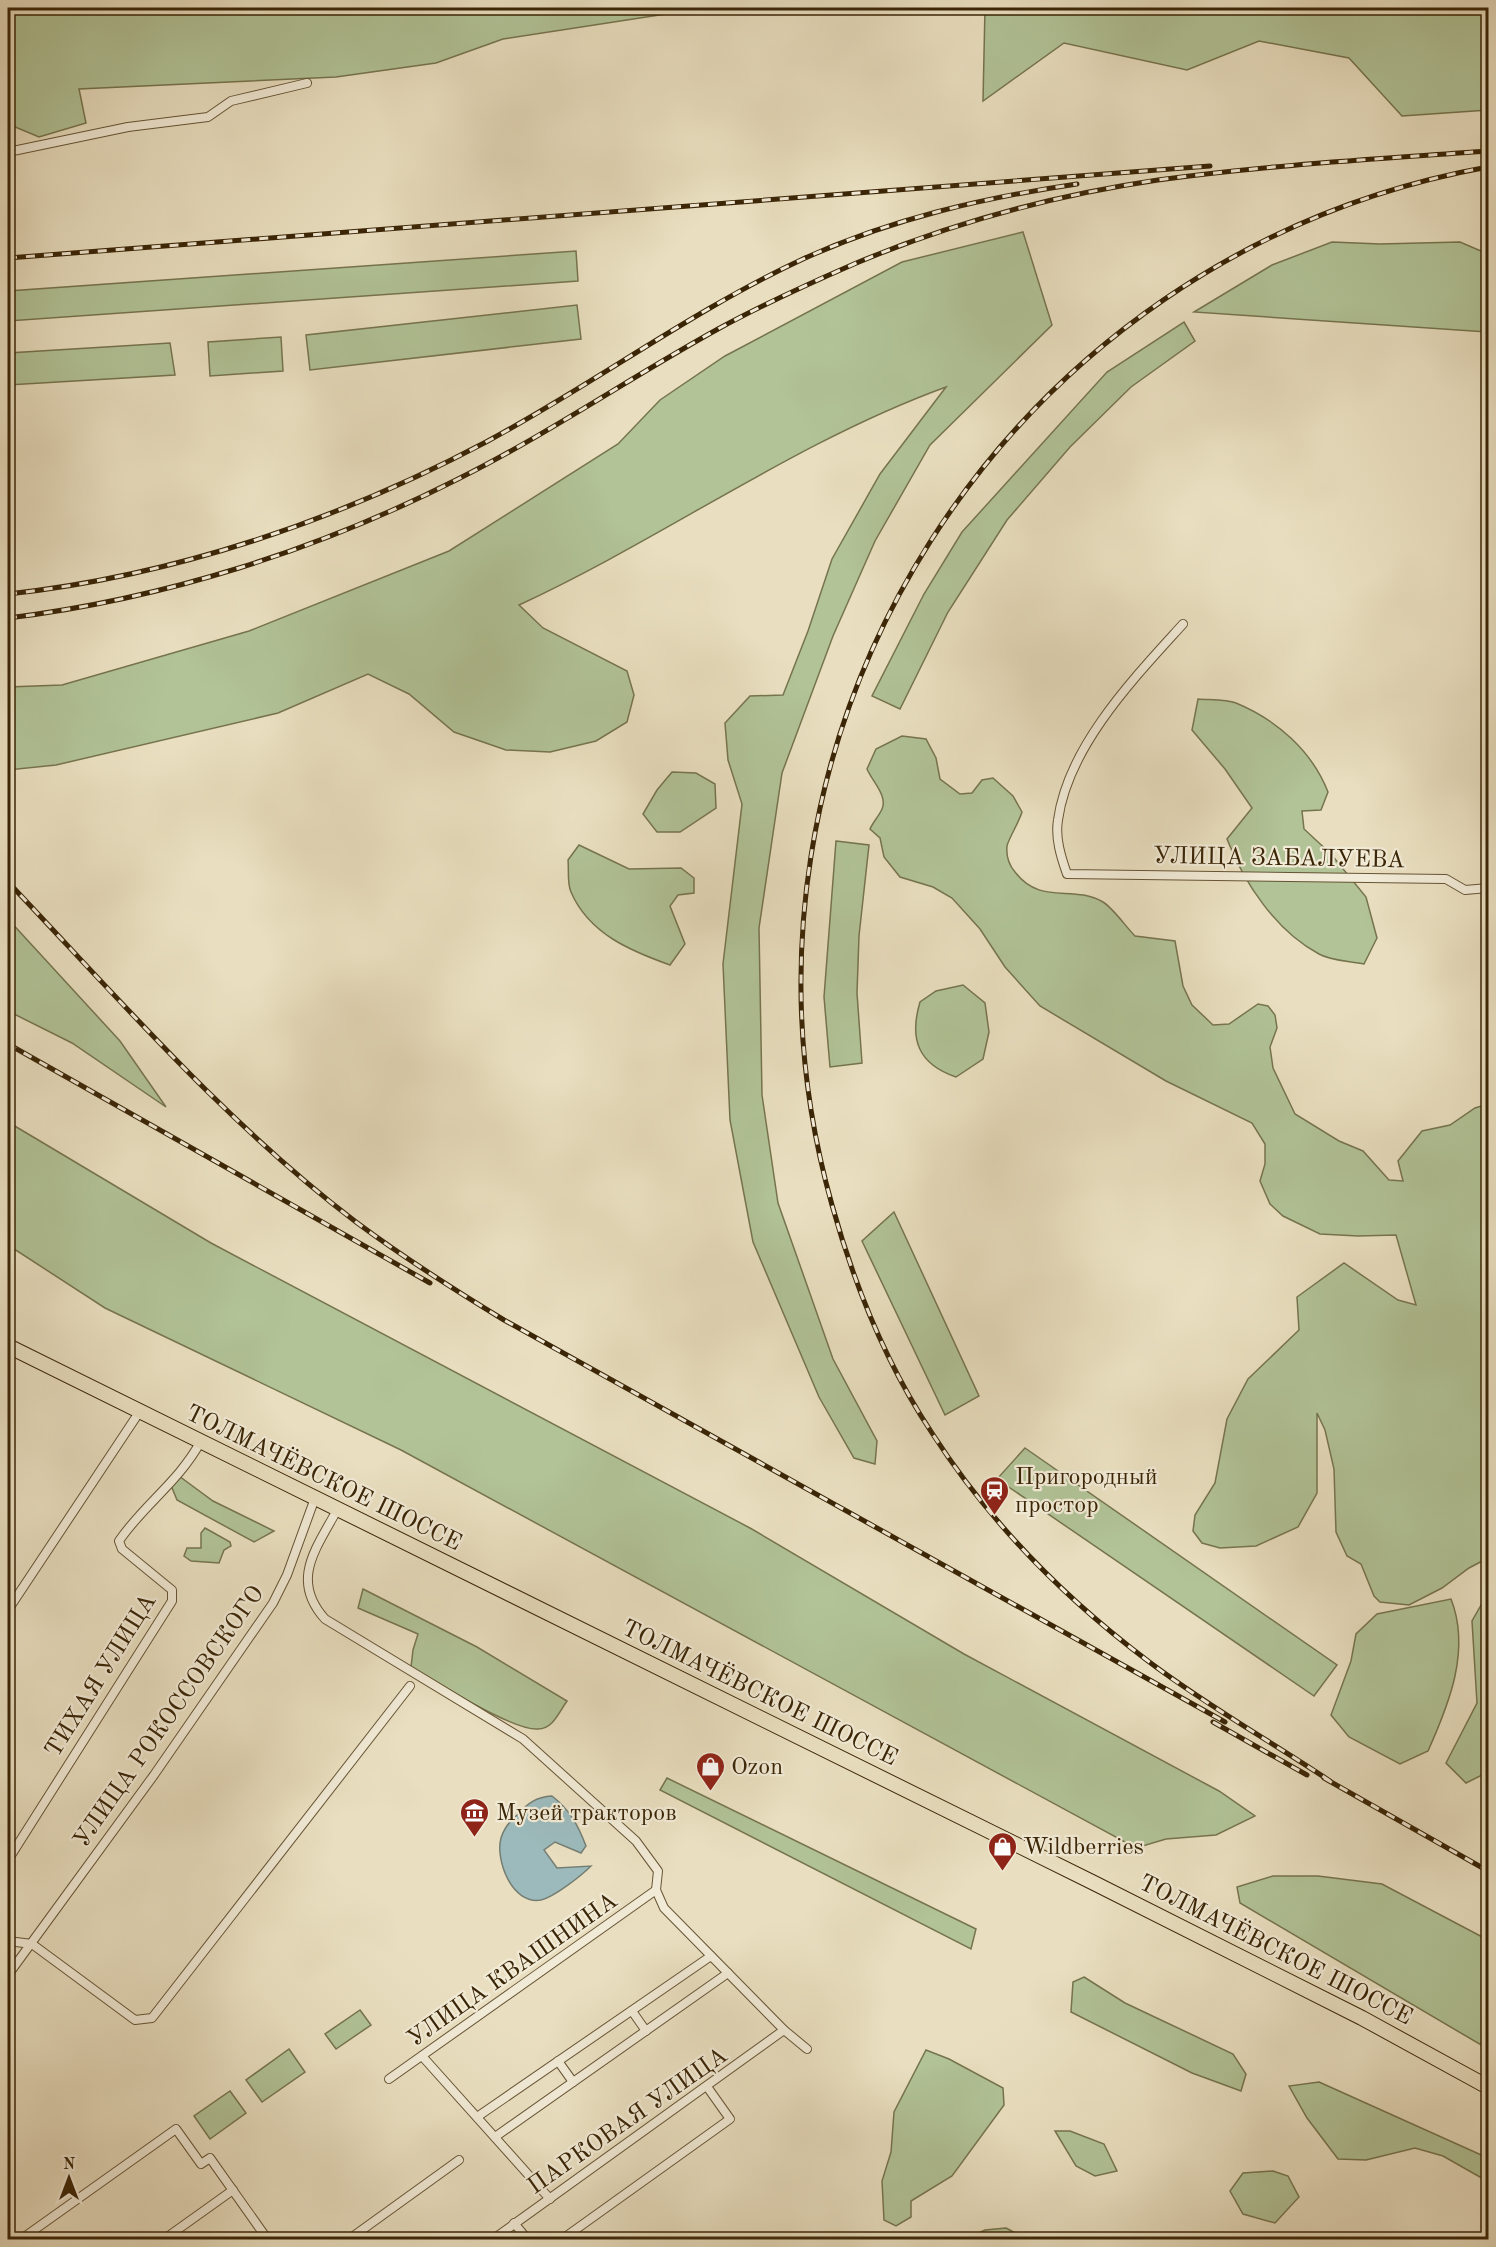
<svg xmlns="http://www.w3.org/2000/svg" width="1496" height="2247" viewBox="0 0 1496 2247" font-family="'Old Standard TT',serif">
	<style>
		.green { fill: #b1c397; stroke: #76744e; stroke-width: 1.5 }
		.water { fill: #9cbabc; stroke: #757e73; stroke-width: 1.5 }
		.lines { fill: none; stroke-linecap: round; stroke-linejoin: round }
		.minor-casing { stroke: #665434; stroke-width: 10 }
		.primary-casing { stroke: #3a2506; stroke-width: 16 }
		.minor { stroke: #f1ead6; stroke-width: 8 }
		.primary { stroke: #e9dfc0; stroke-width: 14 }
		.rail-casing { stroke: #3a2506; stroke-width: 5 }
		.rail { stroke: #f1ead6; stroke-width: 3; stroke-dasharray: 9; stroke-linecap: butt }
		.labels { text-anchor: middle; stroke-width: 4.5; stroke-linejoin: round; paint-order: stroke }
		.street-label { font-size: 24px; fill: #3a2506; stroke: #f1ead6 }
		.poi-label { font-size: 24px; fill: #3a2506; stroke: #f1ead6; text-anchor: start }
	</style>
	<rect width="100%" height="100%" fill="#e9dfc0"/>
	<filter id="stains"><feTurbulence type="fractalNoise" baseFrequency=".00333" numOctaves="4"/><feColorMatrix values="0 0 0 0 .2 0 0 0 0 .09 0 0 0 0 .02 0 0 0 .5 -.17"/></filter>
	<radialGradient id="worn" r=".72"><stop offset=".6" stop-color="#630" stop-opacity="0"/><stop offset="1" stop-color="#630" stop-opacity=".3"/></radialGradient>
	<g class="green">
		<path d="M 8,8 L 705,8 L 503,39 L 436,63 L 336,77 L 79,89 L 86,123 L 39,137 L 8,124 Z"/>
		<path d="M 985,8 L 1488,8 L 1488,110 L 1402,116 L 1349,58 L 1259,41 L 1187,70 L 1064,43 L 983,101 Z"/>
		<path d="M 1023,232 L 1052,325 L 930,445 L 875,541 L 833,636 L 782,773 L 759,928 L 762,1095 L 778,1203 L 833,1359 L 877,1441 L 875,1464 L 854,1458 L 819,1397 L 753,1242 L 730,1120 L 723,964 L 742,804 L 728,760 L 725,723 L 750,696 L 783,695 L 808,631 L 832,559 L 880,474 L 946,387 C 795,442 664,538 519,605 L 543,628 L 627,671 L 634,695 L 627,722 L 596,741 L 550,752 L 506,750 L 454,732 L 409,694 L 368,674 L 278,713 L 56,765 L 8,770 L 8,687 L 62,685 L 249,631 L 449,551 L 618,444 L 660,400 L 725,356 L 902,262 Z"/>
		<path d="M 1332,242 L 1380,244 L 1460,242 L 1488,254 L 1488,329 L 1487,332 L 1194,312 L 1272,265 Z"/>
		<path d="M 576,251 L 578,281 L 8,321 L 8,291 Z"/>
		<path d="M 577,305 L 581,339 L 310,370 L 306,335 Z"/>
		<path d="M 1184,322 L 1195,341 L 1131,387 L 1070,447 L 1007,520 L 948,612 L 900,709 L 872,696 L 924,594 L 962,532 L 1107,372 Z"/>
		<path d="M 281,337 L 283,371 L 210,376 L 208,342 Z"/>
		<path d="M 170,343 L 175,375 L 8,385 L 8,353 Z"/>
		<path d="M 1198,699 C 1210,700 1226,699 1236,703 C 1277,720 1312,751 1328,792 L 1321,810 L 1302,811 L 1304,829 L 1331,854 L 1366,897 L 1377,938 L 1364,964 C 1351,961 1331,961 1319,954 C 1276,931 1244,883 1227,839 L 1252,808 L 1225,769 L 1192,730 Z"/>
		<path d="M 902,736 L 926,739 L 936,758 L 940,779 L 960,794 L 972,793 L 982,780 L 993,778 L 1013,796 L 1022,812 C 1019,822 1008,840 1007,846 C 1006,856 1009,865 1015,872 C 1041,906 1072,884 1103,902 C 1113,908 1126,927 1135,936 L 1175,941 L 1183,986 L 1192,1005 L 1213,1025 L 1229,1024 L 1258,1004 L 1268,1006 L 1275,1015 L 1277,1028 L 1270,1047 L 1273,1068 L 1295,1114 L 1339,1141 L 1363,1151 L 1389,1180 L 1403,1181 L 1398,1161 L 1422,1131 L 1450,1125 L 1475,1108 L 1488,1104 L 1488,1558 L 1469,1568 L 1442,1588 L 1409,1605 L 1380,1602 L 1374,1596 L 1361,1564 L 1347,1556 L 1336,1532 L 1334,1469 L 1325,1430 L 1317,1413 L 1317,1493 L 1298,1527 L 1256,1546 L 1220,1548 L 1202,1543 L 1193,1531 L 1195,1515 L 1215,1483 L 1227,1419 L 1248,1379 L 1299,1330 L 1297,1297 L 1344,1263 L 1398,1300 L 1416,1305 L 1396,1235 L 1358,1236 L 1320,1234 L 1283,1216 L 1270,1204 L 1260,1181 L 1265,1164 L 1265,1144 L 1252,1123 L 1166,1081 L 1040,1006 L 1005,967 L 980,929 L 952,898 L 933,887 L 900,877 L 884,857 L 880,838 L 870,829 C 873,822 879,816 882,809 C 888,796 872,781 867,769 L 876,749 Z"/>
		<path d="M 672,772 L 696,773 L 715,784 L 716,808 L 680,832 L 657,832 L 643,814 L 657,790 Z"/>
		<path d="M 836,841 L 869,845 L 859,936 L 857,993 L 862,1063 L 830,1067 L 824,997 Z"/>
		<path d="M 579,845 L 629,869 L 681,868 L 694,878 L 694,893 L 678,895 L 670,906 L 685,944 L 670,965 C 631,951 589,934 571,892 C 567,884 569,869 568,860 Z"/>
		<path d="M 8,919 L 120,1041 L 166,1107 L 72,1043 L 8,1011 Z"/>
		<path d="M 963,985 L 985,1003 L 989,1032 L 983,1059 L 956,1077 C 918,1064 909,1039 920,1002 L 936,991 Z"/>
		<path d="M 8,1122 L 211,1243 L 750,1528 L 964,1654 L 1219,1791 L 1255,1816 L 1216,1835 L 1166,1839 L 1136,1848 L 401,1450 L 105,1308 L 8,1245 Z"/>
		<path d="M 894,1212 L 979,1396 L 945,1415 L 862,1241 Z"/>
		<path d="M 1025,1448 L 1337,1665 L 1314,1696 L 997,1479 Z"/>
		<path d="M 179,1476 L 213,1501 L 274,1531 L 254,1542 L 177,1500 L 170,1483 Z"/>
		<path d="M 205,1528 L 230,1542 L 231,1546 L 224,1550 L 219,1563 L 191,1561 L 184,1556 L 187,1548 L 201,1548 L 201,1533 Z"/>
		<path d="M 363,1589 L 477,1647 L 567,1701 C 559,1712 553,1729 538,1729 C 514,1731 435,1682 411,1667 L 413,1650 L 418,1634 L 358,1608 Z"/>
		<path d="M 1488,1593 L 1488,1772 L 1466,1783 L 1446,1763 L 1477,1703 L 1472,1621 Z"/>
		<path d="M 1451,1599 C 1471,1650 1449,1704 1428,1751 L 1400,1764 L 1349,1737 L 1331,1715 L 1351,1661 L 1356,1634 L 1377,1614 Z"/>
		<path d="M 667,1778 L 976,1929 L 971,1949 L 660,1790 Z"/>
		<path d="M 1273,1876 L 1318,1876 L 1382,1884 L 1488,1940 L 1488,2049 L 1240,1903 L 1237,1887 Z"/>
		<path d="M 1084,1977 L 1125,2003 L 1233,2054 L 1246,2074 L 1241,2091 L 1192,2073 L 1071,2012 L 1073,1982 Z"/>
		<path d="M 360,2010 L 371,2025 L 336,2049 L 325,2034 Z"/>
		<path d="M 289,2049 L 305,2072 L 262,2102 L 246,2080 Z"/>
		<path d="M 926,2050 L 949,2059 L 1003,2088 L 1004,2105 L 952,2176 L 911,2201 L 911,2217 L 896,2226 L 884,2220 L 882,2181 L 891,2152 L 894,2112 Z"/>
		<path d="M 1319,2082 L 1488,2158 L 1488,2187 L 1487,2181 L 1443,2156 L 1415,2148 L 1366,2160 L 1338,2159 L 1307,2118 L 1289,2086 Z"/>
		<path d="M 230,2091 L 246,2113 L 210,2139 L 194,2116 Z"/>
		<path d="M 1055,2131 L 1070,2131 L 1104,2144 L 1117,2171 L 1095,2176 L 1076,2166 Z"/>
		<path d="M 1273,2171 L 1288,2176 L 1299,2197 L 1275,2223 L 1243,2214 L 1230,2191 L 1243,2173 Z"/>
		<path d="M 1006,2228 L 1027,2239 L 965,2239 L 985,2230 Z"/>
	</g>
	<path class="water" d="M 552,1796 C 570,1810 578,1825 586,1846 L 581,1853 L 555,1842 L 544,1850 L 557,1868 L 591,1866 C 581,1876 554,1897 541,1900 C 512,1905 495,1860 501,1838 C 504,1828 510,1821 517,1815 C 528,1803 536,1797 552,1796 Z"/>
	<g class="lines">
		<defs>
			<g id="minor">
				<path d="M 8,152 L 128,127 L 208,117 L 231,101 L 307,83"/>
				<path d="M 1183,624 C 1135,677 1068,746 1058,820 C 1055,838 1061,857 1067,874 L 1446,879 L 1465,890 L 1488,888"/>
				<path d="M 337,1510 C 316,1549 290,1580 325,1619 L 523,1739 L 636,1841 L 658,1871 L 656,1890 L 664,1908 L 784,2030 L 807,2049"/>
				<path d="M 8,1610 L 140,1411"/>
				<path d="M 8,1860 L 172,1601 L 172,1590 L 122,1549 L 119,1541 C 144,1504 178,1483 201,1441"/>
				<path d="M 8,1941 L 32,1944 L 135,2020 L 152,2018 L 410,1686"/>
				<path d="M 8,1975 L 154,1775 L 273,1603 L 287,1575 L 315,1498"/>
				<path d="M 632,2011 L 646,2031"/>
				<path d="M 422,2056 L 550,2199"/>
				<path d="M 558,2061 L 573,2082"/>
				<path d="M 389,2079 L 656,1890"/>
				<path d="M 477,2117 L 711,1956"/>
				<path d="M 495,2137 L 728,1973"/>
				<path d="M 514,2223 L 528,2240"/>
				<path d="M 20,2240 L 176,2129 L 201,2164 L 210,2158 L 268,2240"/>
				<path d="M 163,2240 L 233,2190"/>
				<path d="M 348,2240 L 459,2160"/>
				<path d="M 492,2240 L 784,2030"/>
				<path d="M 561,2240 L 730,2119 L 708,2088"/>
			</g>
			<path id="primary" d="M 8,1346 L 1094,1883 L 1362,2018 L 1488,2087"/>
		</defs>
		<use href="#minor" class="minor-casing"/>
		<use href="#primary" class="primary-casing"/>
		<use href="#minor" class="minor"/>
		<use href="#primary" class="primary"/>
		<defs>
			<g id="rail">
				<path d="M 8,258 L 1210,166"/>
				<path d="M 8,594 C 174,576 339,520 486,442 C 594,384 693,310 803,259 C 891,219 982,198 1077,184"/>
				<path d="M 8,618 C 164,599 318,550 458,479 C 548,434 631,377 718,329 C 762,305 808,284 854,264 C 949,224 1055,195 1158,180 C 1267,165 1378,159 1488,151"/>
				<path d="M 8,882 C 119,999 227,1124 356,1222 C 403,1257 453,1289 504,1320 L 1225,1722"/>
				<path d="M 8,1044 L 430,1283"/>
				<path d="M 1213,1722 L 1307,1775"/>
				<path d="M 1324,1778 L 1488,1871"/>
				<path d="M 1330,1781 C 1270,1741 1206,1705 1148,1661 C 1063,1597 990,1523 932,1433 C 886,1364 854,1284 832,1205 C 699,733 1009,253 1488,167"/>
			</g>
		</defs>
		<use href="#rail" class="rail-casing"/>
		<use href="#rail" class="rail"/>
	</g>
	<defs>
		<symbol id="station-pin" viewBox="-11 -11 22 30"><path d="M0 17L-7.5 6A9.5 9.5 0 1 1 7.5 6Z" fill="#8f2418" stroke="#f1ead6"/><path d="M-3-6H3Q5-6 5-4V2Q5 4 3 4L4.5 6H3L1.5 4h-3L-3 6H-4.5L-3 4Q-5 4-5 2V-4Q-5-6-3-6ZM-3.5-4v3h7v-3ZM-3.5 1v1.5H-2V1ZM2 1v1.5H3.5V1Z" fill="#fff"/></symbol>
		<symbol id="shop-pin" viewBox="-11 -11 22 30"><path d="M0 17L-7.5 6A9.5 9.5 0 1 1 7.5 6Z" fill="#8f2418" stroke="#f1ead6"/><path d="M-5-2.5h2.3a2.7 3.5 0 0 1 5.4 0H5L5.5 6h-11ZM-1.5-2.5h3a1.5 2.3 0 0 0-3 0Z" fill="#fff"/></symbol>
		<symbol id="museum-pin" viewBox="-11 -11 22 30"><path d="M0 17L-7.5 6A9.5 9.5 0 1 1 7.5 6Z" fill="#8f2418" stroke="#f1ead6"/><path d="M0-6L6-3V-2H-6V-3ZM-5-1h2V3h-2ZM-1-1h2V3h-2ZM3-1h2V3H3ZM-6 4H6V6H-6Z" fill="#fff"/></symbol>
	</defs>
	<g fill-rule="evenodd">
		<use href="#station-pin" x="978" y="1474" width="33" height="45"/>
		<use href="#shop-pin" x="694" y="1750" width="33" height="45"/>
		<use href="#museum-pin" x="458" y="1796" width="33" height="45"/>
		<use href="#shop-pin" x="986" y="1830" width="33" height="45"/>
	</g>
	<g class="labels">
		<g class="street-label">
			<text transform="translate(1279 857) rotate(1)" y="8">УЛИЦА ЗАБАЛУЕВА</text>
			<text transform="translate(324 1477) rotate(26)" y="8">ТОЛМАЧЁВСКОЕ ШОССЕ</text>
			<text transform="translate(100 1675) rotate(-58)" y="8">ТИХАЯ УЛИЦА</text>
			<text transform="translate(760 1692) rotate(26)" y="8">ТОЛМАЧЁВСКОЕ ШОССЕ</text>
			<text transform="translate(168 1716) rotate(-55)" y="8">УЛИЦА РОКОССОВСКОГО</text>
			<text transform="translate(1276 1949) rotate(27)" y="8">ТОЛМАЧЁВСКОЕ ШОССЕ</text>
			<text transform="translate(512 1969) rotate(-35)" y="8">УЛИЦА КВАШНИНА</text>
			<text transform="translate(627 2120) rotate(-35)" y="8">ПАРКОВАЯ УЛИЦА</text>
		</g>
		<g class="poi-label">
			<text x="1015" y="1484">Пригородный<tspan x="1015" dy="28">простор</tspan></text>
			<text x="731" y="1774">Ozon</text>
			<text x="496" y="1820">Музей тракторов</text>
			<text x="1023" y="1854">Wildberries</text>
		</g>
	</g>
	<rect width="1496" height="2247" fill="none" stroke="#e9dfc0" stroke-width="30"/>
	<rect x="9" y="9" width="1478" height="2229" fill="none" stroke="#3a2506" stroke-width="3"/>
	<rect x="15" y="15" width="1466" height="2217" fill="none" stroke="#3a2506" stroke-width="1.5"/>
	<g transform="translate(69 2178)" stroke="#f1ead6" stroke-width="4.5" paint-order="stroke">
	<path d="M0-4.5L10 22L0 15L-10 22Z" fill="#3a2506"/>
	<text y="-9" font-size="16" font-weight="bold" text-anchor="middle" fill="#3a2506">N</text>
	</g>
	<rect width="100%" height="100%" filter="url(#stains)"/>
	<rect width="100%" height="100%" fill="url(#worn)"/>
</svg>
